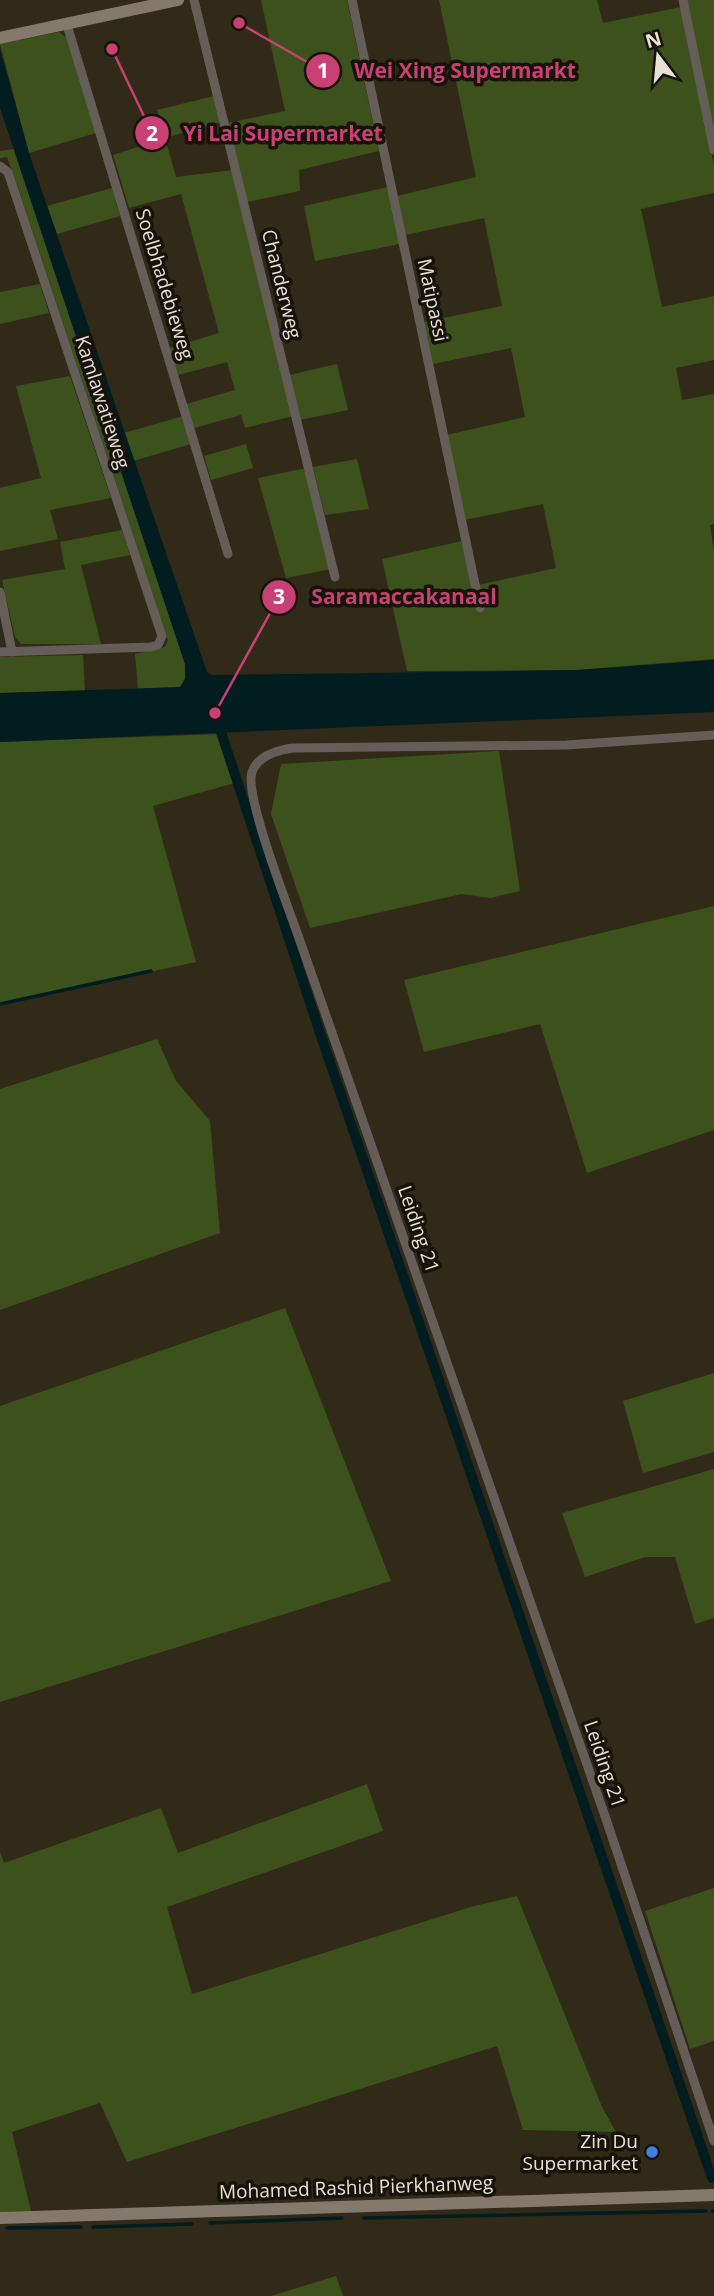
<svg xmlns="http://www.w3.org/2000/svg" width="714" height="2296" viewBox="0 0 714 2296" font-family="'Open Sans',sans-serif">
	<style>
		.green { fill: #3d511c }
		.water { fill: #021d20 }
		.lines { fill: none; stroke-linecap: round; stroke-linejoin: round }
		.stream { stroke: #021d20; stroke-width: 3.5 }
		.canal { stroke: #021d20; stroke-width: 10 }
		.street { stroke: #655d57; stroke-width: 9 }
		.secondary { stroke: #85796e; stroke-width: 12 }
		.shop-dot { fill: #3f7fe0; stroke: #17130b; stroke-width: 2.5 }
		.labels { text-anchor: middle; stroke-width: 7; stroke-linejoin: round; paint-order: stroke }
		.street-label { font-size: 19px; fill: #e7e2d7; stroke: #17130b }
		.poi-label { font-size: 19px; fill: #e7e2d7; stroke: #17130b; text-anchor: end }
		.leader { fill: none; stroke: #c94074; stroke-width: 2.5 }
		.callout-dot { fill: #c94074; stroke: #17130b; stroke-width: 2.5 }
		.mark-label { font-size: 21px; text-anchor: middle; font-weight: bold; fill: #fff }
		.callout-label { font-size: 21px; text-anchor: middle; font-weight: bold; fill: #c94074; stroke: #17130b; stroke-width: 7; stroke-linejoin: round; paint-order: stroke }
	</style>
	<rect width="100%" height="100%" fill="#322a18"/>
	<g class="green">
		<path d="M 261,0 L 347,0 L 379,151 L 299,170 L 300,191 L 247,202 L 228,123 L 285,111 Z"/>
		<path d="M 439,0 L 597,0 L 603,23 L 681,7 L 714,165 L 714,193 L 641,209 L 662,307 L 714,296 L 714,360 L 676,368 L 682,400 L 714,394 L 714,524 L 710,525 L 714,551 L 714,659 L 577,670 L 407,671 L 382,559 L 462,541 L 477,612 L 483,611 L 478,585 L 556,568 L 543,504 L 464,520 L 446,435 L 525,417 L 511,348 L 433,364 L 424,322 L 502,306 L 484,218 L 405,235 L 397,196 L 476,177 Z"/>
		<path d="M 687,0 L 714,0 L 714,136 Z"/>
		<path d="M 59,32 L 68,39 L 96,133 L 29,153 L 0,44 Z"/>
		<path d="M 214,96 L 221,122 L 165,138 L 176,177 L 233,170 L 293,416 L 245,428 L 241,415 L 194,428 L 186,404 L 235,390 L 227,362 L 178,375 L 169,348 L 219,333 L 181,194 L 129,208 L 113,155 L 165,138 L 157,110 Z"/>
		<path d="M 14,149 L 185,664 L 185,679 L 180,687 L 138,689 L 135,654 L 165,647 L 168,640 L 15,178 L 7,157 L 0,158 L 0,151 Z"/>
		<path d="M 388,187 L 399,244 L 315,261 L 304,206 Z"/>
		<path d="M 112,188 L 120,216 L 57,234 L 47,206 Z"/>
		<path d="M 40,284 L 49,313 L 0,324 L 0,292 Z"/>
		<path d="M 337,364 L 348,410 L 300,420 L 289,375 Z"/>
		<path d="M 70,376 L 111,498 L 50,510 L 58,539 L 0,551 L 0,488 L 41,478 L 16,386 Z"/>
		<path d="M 183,416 L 191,444 L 133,461 L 124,433 Z"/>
		<path d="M 246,444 L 253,468 L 211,480 L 204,456 Z"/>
		<path d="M 357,459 L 369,509 L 325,515 L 313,467 Z"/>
		<path d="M 306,468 L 331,569 L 286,578 L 258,478 Z"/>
		<path d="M 122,530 L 130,555 L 81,565 L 101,644 L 21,644 L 15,637 L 2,580 L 65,569 L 60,542 Z"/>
		<path d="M 83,655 L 85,691 L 0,693 L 0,657 Z"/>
		<path d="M 222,734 L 238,782 L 153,806 L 196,962 L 0,1004 L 0,742 Z"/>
		<path d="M 499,751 L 520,891 L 490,898 L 462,894 L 310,928 L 271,814 L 281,764 Z"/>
		<path d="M 714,906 L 714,1130 L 587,1173 L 540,1024 L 424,1052 L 404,980 Z"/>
		<path d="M 157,1039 L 176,1081 L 210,1121 L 220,1233 L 0,1310 L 0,1089 Z"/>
		<path d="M 285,1308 L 391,1581 L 0,1702 L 0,1406 Z"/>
		<path d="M 714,1373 L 714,1452 L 643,1473 L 623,1401 Z"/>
		<path d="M 714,1469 L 714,1618 L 695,1624 L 675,1557 L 645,1557 L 585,1577 L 562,1513 Z"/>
		<path d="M 367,1784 L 383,1831 L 167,1907 L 192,1994 L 474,1906 L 517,1896 L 602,2107 L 616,2132 L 523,2130 L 497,2046 L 127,2162 L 100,2103 L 12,2132 L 31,2211 L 0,2212 L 0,1852 L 4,1863 L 161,1808 L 178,1853 Z"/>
		<path d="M 714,1888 L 714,2041 L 690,2049 L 645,1911 Z"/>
		<path d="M 336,2276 L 343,2296 L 271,2296 Z"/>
	</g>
	<path class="water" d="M 0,49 L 29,153 L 207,672 L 212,675 L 577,670 L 714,660 L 714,712 L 0,742 L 0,693 L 180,687 L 185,679 L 185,664 L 0,108 Z"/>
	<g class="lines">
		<g class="stream">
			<path d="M 0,1004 L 151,971"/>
			<path d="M 712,2211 L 714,2211"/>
			<path d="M 364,2218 L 706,2211"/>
			<path d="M 210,2223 L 342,2218"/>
			<path d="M 93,2227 L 192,2224"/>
			<path d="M 7,2228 L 81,2227"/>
		</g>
		<path class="canal" d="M 218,723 L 322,1039 L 712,2178"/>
		<g class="street">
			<path d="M 194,0 L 335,577"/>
			<path d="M 352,0 L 480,608"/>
			<path d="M 683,0 L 714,150"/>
			<path d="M 67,25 L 228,554"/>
			<path d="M 0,166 L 8,172 L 162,636 L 158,645 L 151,647 L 0,652"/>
			<path d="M 0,592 L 12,652"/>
			<path d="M 714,735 L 567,745 L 293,748 C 278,750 258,756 252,772 C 244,795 289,909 299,938 L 606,1819 L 714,2141"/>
		</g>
		<g class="secondary">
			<path d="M 0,38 L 178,0"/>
			<path d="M 0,2218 L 714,2195"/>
		</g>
	</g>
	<circle class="shop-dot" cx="652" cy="2152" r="7"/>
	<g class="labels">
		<g class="street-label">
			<text transform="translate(165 284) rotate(73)" y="7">Soelbhadebieweg</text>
			<text transform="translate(282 284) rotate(76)" y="7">Chanderweg</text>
			<text transform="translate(433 300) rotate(78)" y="7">Matipassi</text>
			<text transform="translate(103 402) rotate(72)" y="7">Kamlawatieweg</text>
			<text transform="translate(419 1229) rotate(71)" y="7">Leiding 21</text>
			<text transform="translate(605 1764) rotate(71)" y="7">Leiding 21</text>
			<text transform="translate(356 2187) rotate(-2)" y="7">Mohamed Rashid Pierkhanweg</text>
		</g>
		<g class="poi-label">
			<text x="638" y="2148">Zin Du<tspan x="638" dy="22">Supermarket</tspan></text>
		</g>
	</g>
	<path class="leader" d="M239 23L323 71M112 49L152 133M215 713L279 597"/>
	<g class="callout-dot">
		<circle cx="239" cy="23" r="7"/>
		<circle cx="112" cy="49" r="7"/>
		<circle cx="215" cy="713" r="7"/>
		<circle cx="323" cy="71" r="18"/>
		<circle cx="152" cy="133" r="18"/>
		<circle cx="279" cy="597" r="18"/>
	</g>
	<g class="mark-label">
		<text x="323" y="78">1</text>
		<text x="152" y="141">2</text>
		<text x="279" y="604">3</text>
	</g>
	<g class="callout-label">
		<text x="465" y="78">Wei Xing Supermarkt</text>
		<text x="283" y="141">Yi Lai Supermarket</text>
		<text x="404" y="604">Saramaccakanaal</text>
	</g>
	<g transform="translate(658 56) rotate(344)" stroke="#17130b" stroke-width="5" paint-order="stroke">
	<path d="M0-5L12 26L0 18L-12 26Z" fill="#e7e2d7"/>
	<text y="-10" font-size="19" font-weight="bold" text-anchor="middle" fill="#e7e2d7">N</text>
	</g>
</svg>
